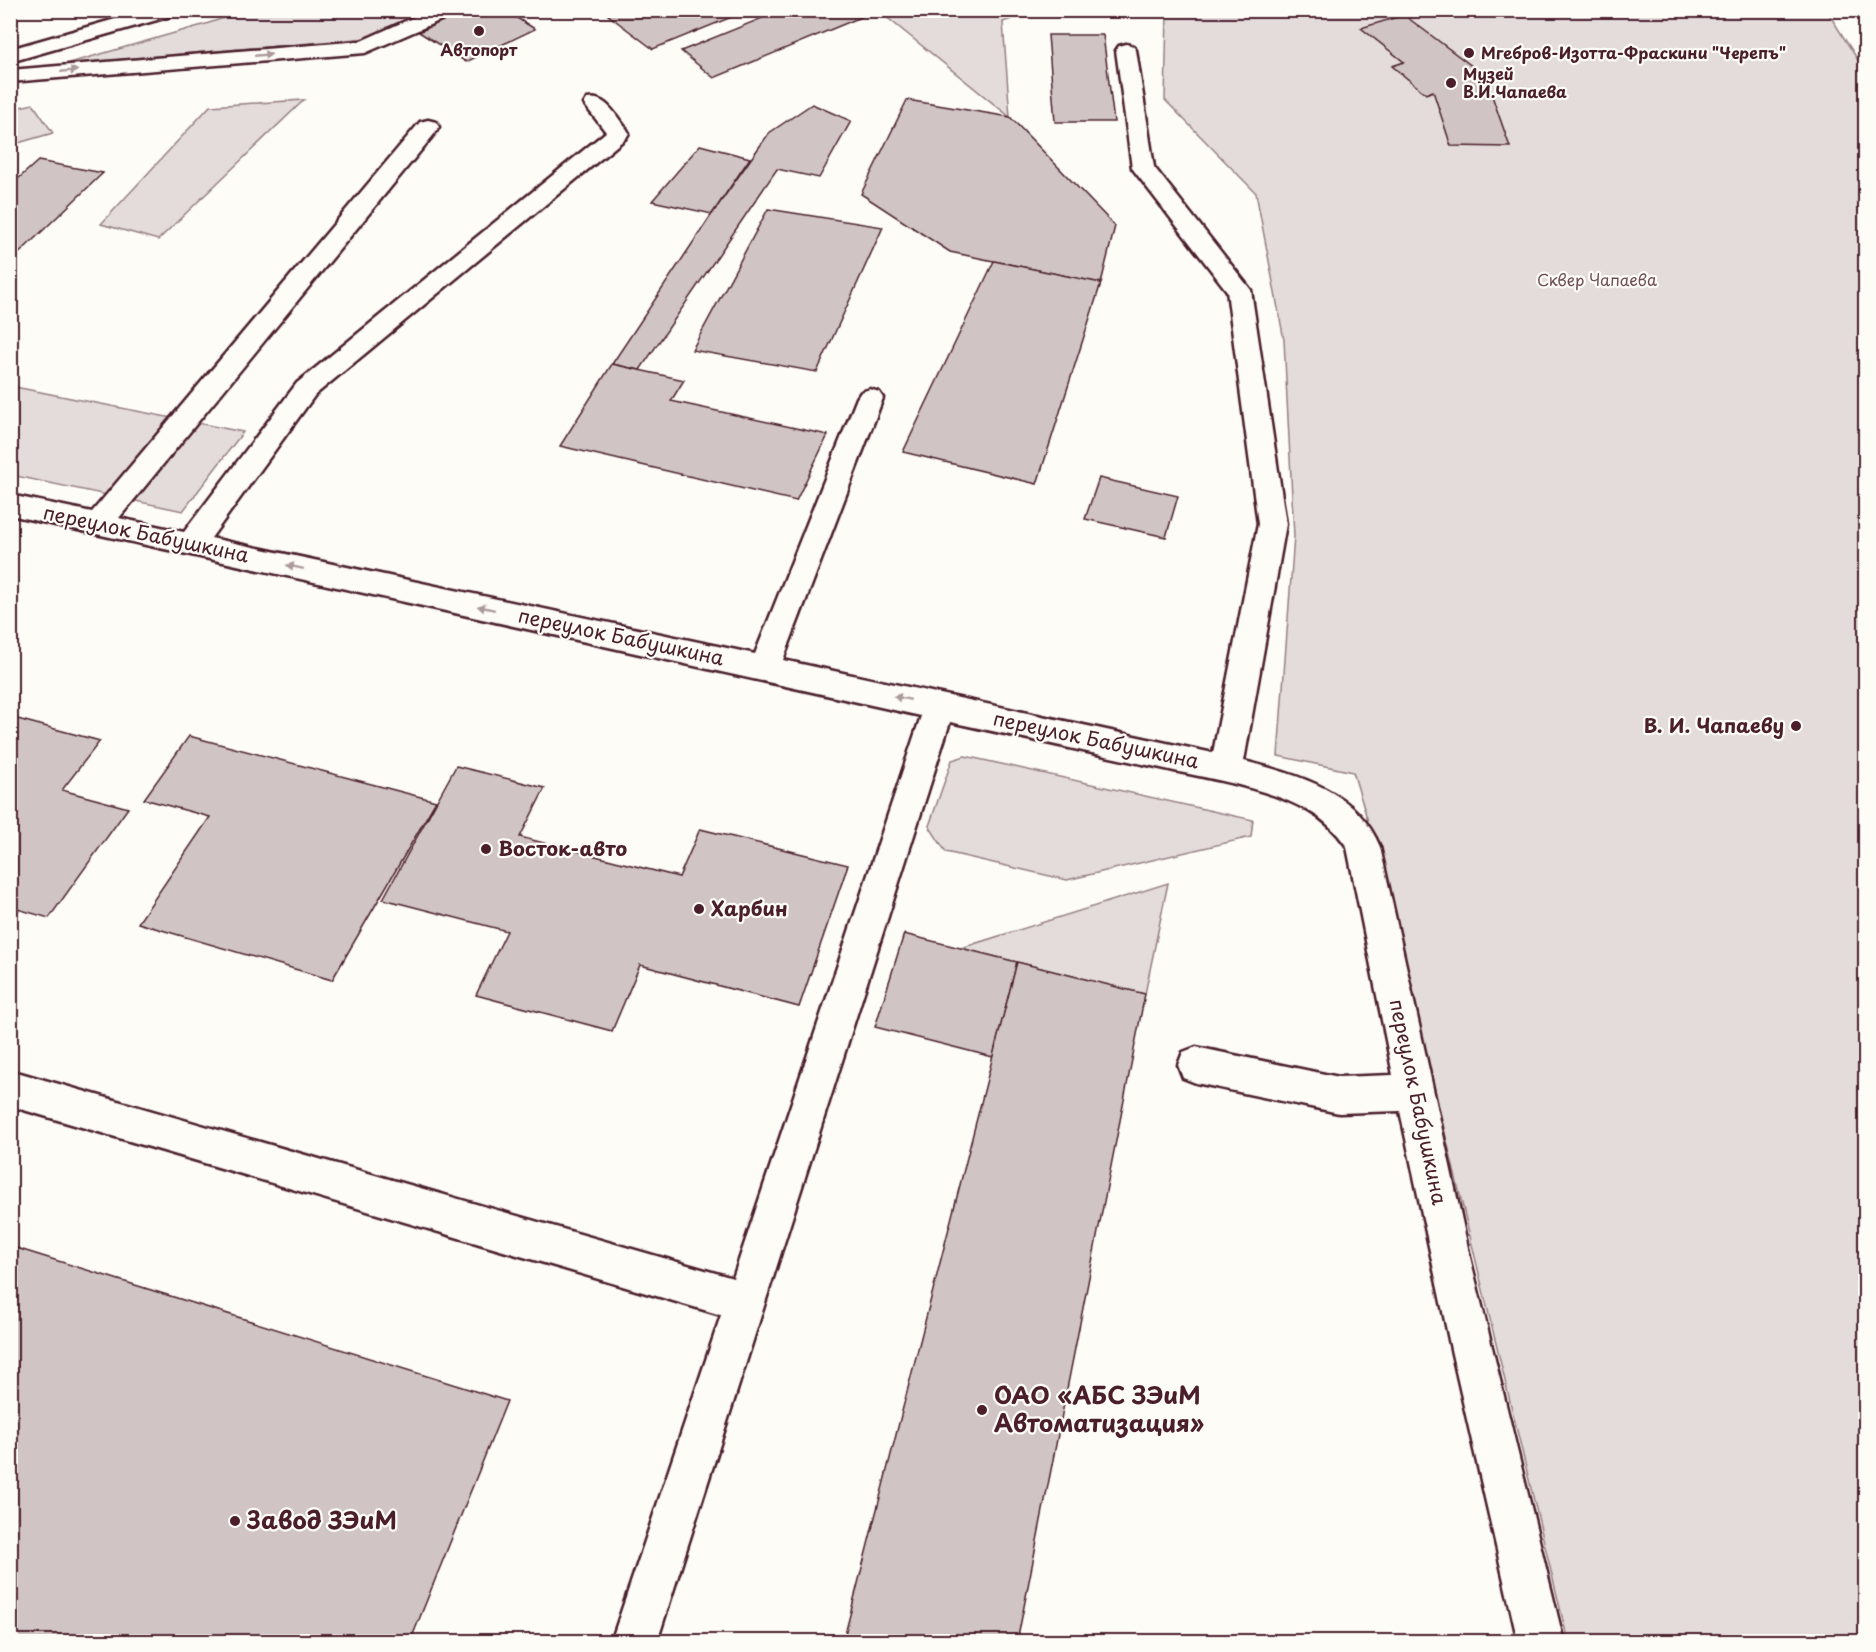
<svg xmlns="http://www.w3.org/2000/svg" width="1876" height="1652" viewBox="0 0 1876 1652" font-family="'Playpen Sans',sans-serif">
	<style>
		.green { fill: #e3dcda; stroke: #967e82; stroke-width: 1.5 }
		.building { fill: #d0c5c4; stroke: #4a1f2b; stroke-width: 1.5 }
		.lines { fill: none; stroke-linecap: round; stroke-linejoin: round }
		.minor-casing { stroke: #4a1f2b; stroke-width: 5 }
		.major-casing { stroke: #4a1f2b; stroke-width: 5 }
		.minor { fill: #fdfcf7; fill-rule: evenodd }
		.major { fill: #fdfcf7; fill-rule: evenodd }
		.oneway { fill: #ac999b }
		.poi-dot { fill: #4a1f2b; stroke: #fdfcf7; stroke-width: 2 }
		.labels { text-anchor: middle; stroke-width: 4.5; stroke-linejoin: round; paint-order: stroke }
		.far-poi-label { font-size: 16px; font-weight: bold; fill: #4a1f2b; stroke: #fdfcf7; text-anchor: start }
		.far-park-label { font-size: 16px; fill: #704e57; stroke: #fdfcf7 }
		.street-label { font-size: 20px; fill: #4a1f2b; stroke: #fdfcf7 }
		.poi-label { font-size: 20px; font-weight: bold; fill: #4a1f2b; stroke: #fdfcf7; text-anchor: start }
		.near-poi-label { font-size: 24px; font-weight: bold; fill: #4a1f2b; stroke: #fdfcf7; text-anchor: start }
	</style>
	<rect width="100%" height="100%" fill="#fdfcf7"/>
	<filter id="ink" filterUnits="userSpaceOnUse"><feTurbulence type="fractalNoise" baseFrequency=".0167" numOctaves="2"/><feDisplacementMap in="SourceGraphic" scale="12" xChannelSelector="R" yChannelSelector="G"/><feConvolveMatrix kernelMatrix="1 2 1 2 8 2 1 2 1" color-interpolation-filters="sRGB"/></filter>
	<g filter="url(#ink)">
		<g class="green">
			<path d="M 244,11 L 426,11 L 368,38 L 66,64 L 206,24 Z"/>
			<path d="M 879,11 L 1034,11 L 1003,22 L 1010,117 Z"/>
			<path d="M 1164,11 L 1827,11 L 1865,71 L 1865,1641 L 1568,1641 L 1376,848 L 1353,772 L 1278,756 L 1294,536 L 1284,340 L 1256,193 L 1165,100 L 1167,13 Z"/>
			<path d="M 304,100 L 158,240 L 101,224 L 210,106 Z"/>
			<path d="M 33,104 L 53,133 L 11,145 L 11,109 Z"/>
			<path d="M 10,386 L 243,432 L 183,511 L 11,475 Z"/>
			<path d="M 965,756 L 1253,820 L 1251,837 L 1067,880 L 946,852 L 929,826 L 952,760 Z"/>
			<path d="M 1168,883 L 1145,994 L 961,948 Z"/>
		</g>
		<g class="building">
			<path d="M 465,10 L 504,10 L 535,29 L 466,62 L 419,32 Z"/>
			<path d="M 621,10 L 742,10 L 744,12 L 653,49 L 608,15 Z"/>
			<path d="M 782,10 L 878,10 L 714,78 L 681,51 Z"/>
			<path d="M 1404,15 L 1485,76 L 1510,147 L 1451,146 L 1433,91 L 1426,94 L 1392,66 L 1404,62 L 1361,28 Z"/>
			<path d="M 1048,35 L 1103,35 L 1114,122 L 1055,122 Z"/>
			<path d="M 907,100 L 1010,117 L 1115,226 L 1101,283 L 950,252 L 861,194 Z"/>
			<path d="M 812,104 L 851,121 L 819,178 L 777,169 L 640,370 L 612,364 L 712,214 L 769,133 Z"/>
			<path d="M 700,145 L 750,158 L 712,214 L 652,201 Z"/>
			<path d="M 38,161 L 103,173 L 10,262 L 10,186 Z"/>
			<path d="M 768,209 L 883,227 L 817,372 L 692,350 Z"/>
			<path d="M 994,261 L 1101,283 L 1037,484 L 903,452 Z"/>
			<path d="M 612,364 L 684,380 L 671,401 L 828,435 L 796,501 L 560,446 Z"/>
			<path d="M 1099,478 L 1178,496 L 1166,537 L 1085,519 Z"/>
			<path d="M 10,717 L 100,741 L 62,790 L 128,808 L 49,918 L 10,907 Z"/>
			<path d="M 189,736 L 436,801 L 332,980 L 138,923 L 210,817 L 144,799 Z"/>
			<path d="M 456,766 L 545,788 L 520,837 L 679,877 L 700,829 L 848,865 L 799,1007 L 640,965 L 612,1031 L 476,995 L 507,931 L 383,899 Z"/>
			<path d="M 904,934 L 1017,962 L 993,1057 L 875,1027 Z"/>
			<path d="M 1017,962 L 1145,994 L 1017,1642 L 843,1642 Z"/>
			<path d="M 10,1246 L 507,1401 L 410,1642 L 10,1642 Z"/>
		</g>
		<g class="lines">
			<defs>
				<g id="minor">
					<path d="M 430,10 L 458,10 L 455,14 L 365,53 L 10,82 L 10,70 L 361,41 Z"/>
					<path d="M 1126,44 L 1133,46 L 1136,50 L 1154,167 L 1251,290 L 1286,524 L 1244,761 C 1298,775 1357,790 1380,847 L 1470,1257 L 1564,1642 L 1518,1642 L 1452,1354 L 1400,1111 L 1339,1113 L 1196,1083 L 1183,1078 L 1178,1065 L 1183,1052 L 1196,1047 L 1339,1077 L 1393,1075 L 1347,847 C 1336,831 1324,819 1307,810 C 1263,786 1209,779 1161,768 C 1091,753 1021,737 950,722 L 657,1642 L 611,1642 L 721,1315 L 10,1106 L 10,1070 L 733,1278 L 921,716 L 10,515 L 10,495 L 92,512 L 420,122 L 428,120 L 436,122 L 439,127 L 436,132 L 119,518 L 184,532 L 297,383 L 606,132 L 584,104 L 587,99 C 606,95 615,115 626,128 L 629,133 L 626,138 L 315,395 L 211,538 L 755,654 L 857,398 L 861,392 L 870,389 L 879,392 L 883,398 L 783,660 L 1213,753 L 1258,524 L 1227,291 L 1132,168 L 1116,50 L 1119,46 Z"/>
				</g>
				<path id="major" d="M 147,10 L 181,10 L 178,14 L 10,62 L 10,49 Z"/>
			</defs>
			<use href="#minor" class="minor-casing"/>
			<use href="#major" class="major-casing"/>
			<use href="#minor" class="minor"/>
			<use href="#major" class="major"/>
		</g>
		<defs><path id="oneway-solid" d="M-6-.8H1V-3.2L6.5 0L1 3.2V.8H-6Z" transform="scale(1.5)"/></defs>
		<g class="oneway">
			<use href="#oneway-solid" transform="translate(263 55) rotate(-5)"/>
			<use href="#oneway-solid" transform="translate(69 71) rotate(-5)"/>
			<use href="#oneway-solid" transform="translate(295 567) rotate(-168)"/>
			<use href="#oneway-solid" transform="translate(486 608) rotate(-168)"/>
			<use href="#oneway-solid" transform="translate(902 698) rotate(-168)"/>
		</g>
	</g>
	<g class="poi-dot">
		<circle cx="479" cy="31" r="6"/>
		<circle cx="1469" cy="53" r="6"/>
		<circle cx="1451" cy="83" r="6"/>
		<circle cx="1796" cy="726" r="6"/>
		<circle cx="486" cy="849" r="6"/>
		<circle cx="699" cy="909" r="6"/>
		<circle cx="982" cy="1410" r="6"/>
		<circle cx="235" cy="1521" r="6"/>
	</g>
	<g class="labels">
		<g class="far-poi-label">
			<text x="479" y="56" text-anchor="middle">Автопорт</text>
			<text x="1481" y="59">Мгебров-Изотта-Фраскини "Черепъ"</text>
			<text x="1463" y="80">Музей<tspan x="1463" dy="18">В.И.Чапаева</tspan></text>
		</g>
		<g class="far-park-label">
			<text x="1597" y="286">Сквер Чапаева</text>
		</g>
		<g class="street-label">
			<text transform="translate(146 534) rotate(12)" y="7">переулок Бабушкина</text>
			<text transform="translate(621 637) rotate(12)" y="7">переулок Бабушкина</text>
			<text transform="translate(1096 740) rotate(12)" y="7">переулок Бабушкина</text>
			<text transform="translate(1418 1102) rotate(78)" y="7">переулок Бабушкина</text>
		</g>
		<g class="poi-label">
			<text x="1784" y="733" text-anchor="end">В. И. Чапаеву</text>
			<text x="498" y="856">Восток-авто</text>
			<text x="711" y="916">Харбин</text>
		</g>
		<g class="near-poi-label">
			<text x="994" y="1404">ОАО «АБС ЗЭиМ<tspan x="994" dy="28">Автоматизация»</tspan></text>
			<text x="247" y="1529">Завод ЗЭиМ</text>
		</g>
	</g>
	<rect width="1876" height="1652" fill="none" stroke="#fdfcf7" stroke-width="36"/>
	<rect x="18" y="18" width="1840" height="1616" fill="none" stroke="#4a1f2b" stroke-width="2" filter="url(#ink)"/>
</svg>
